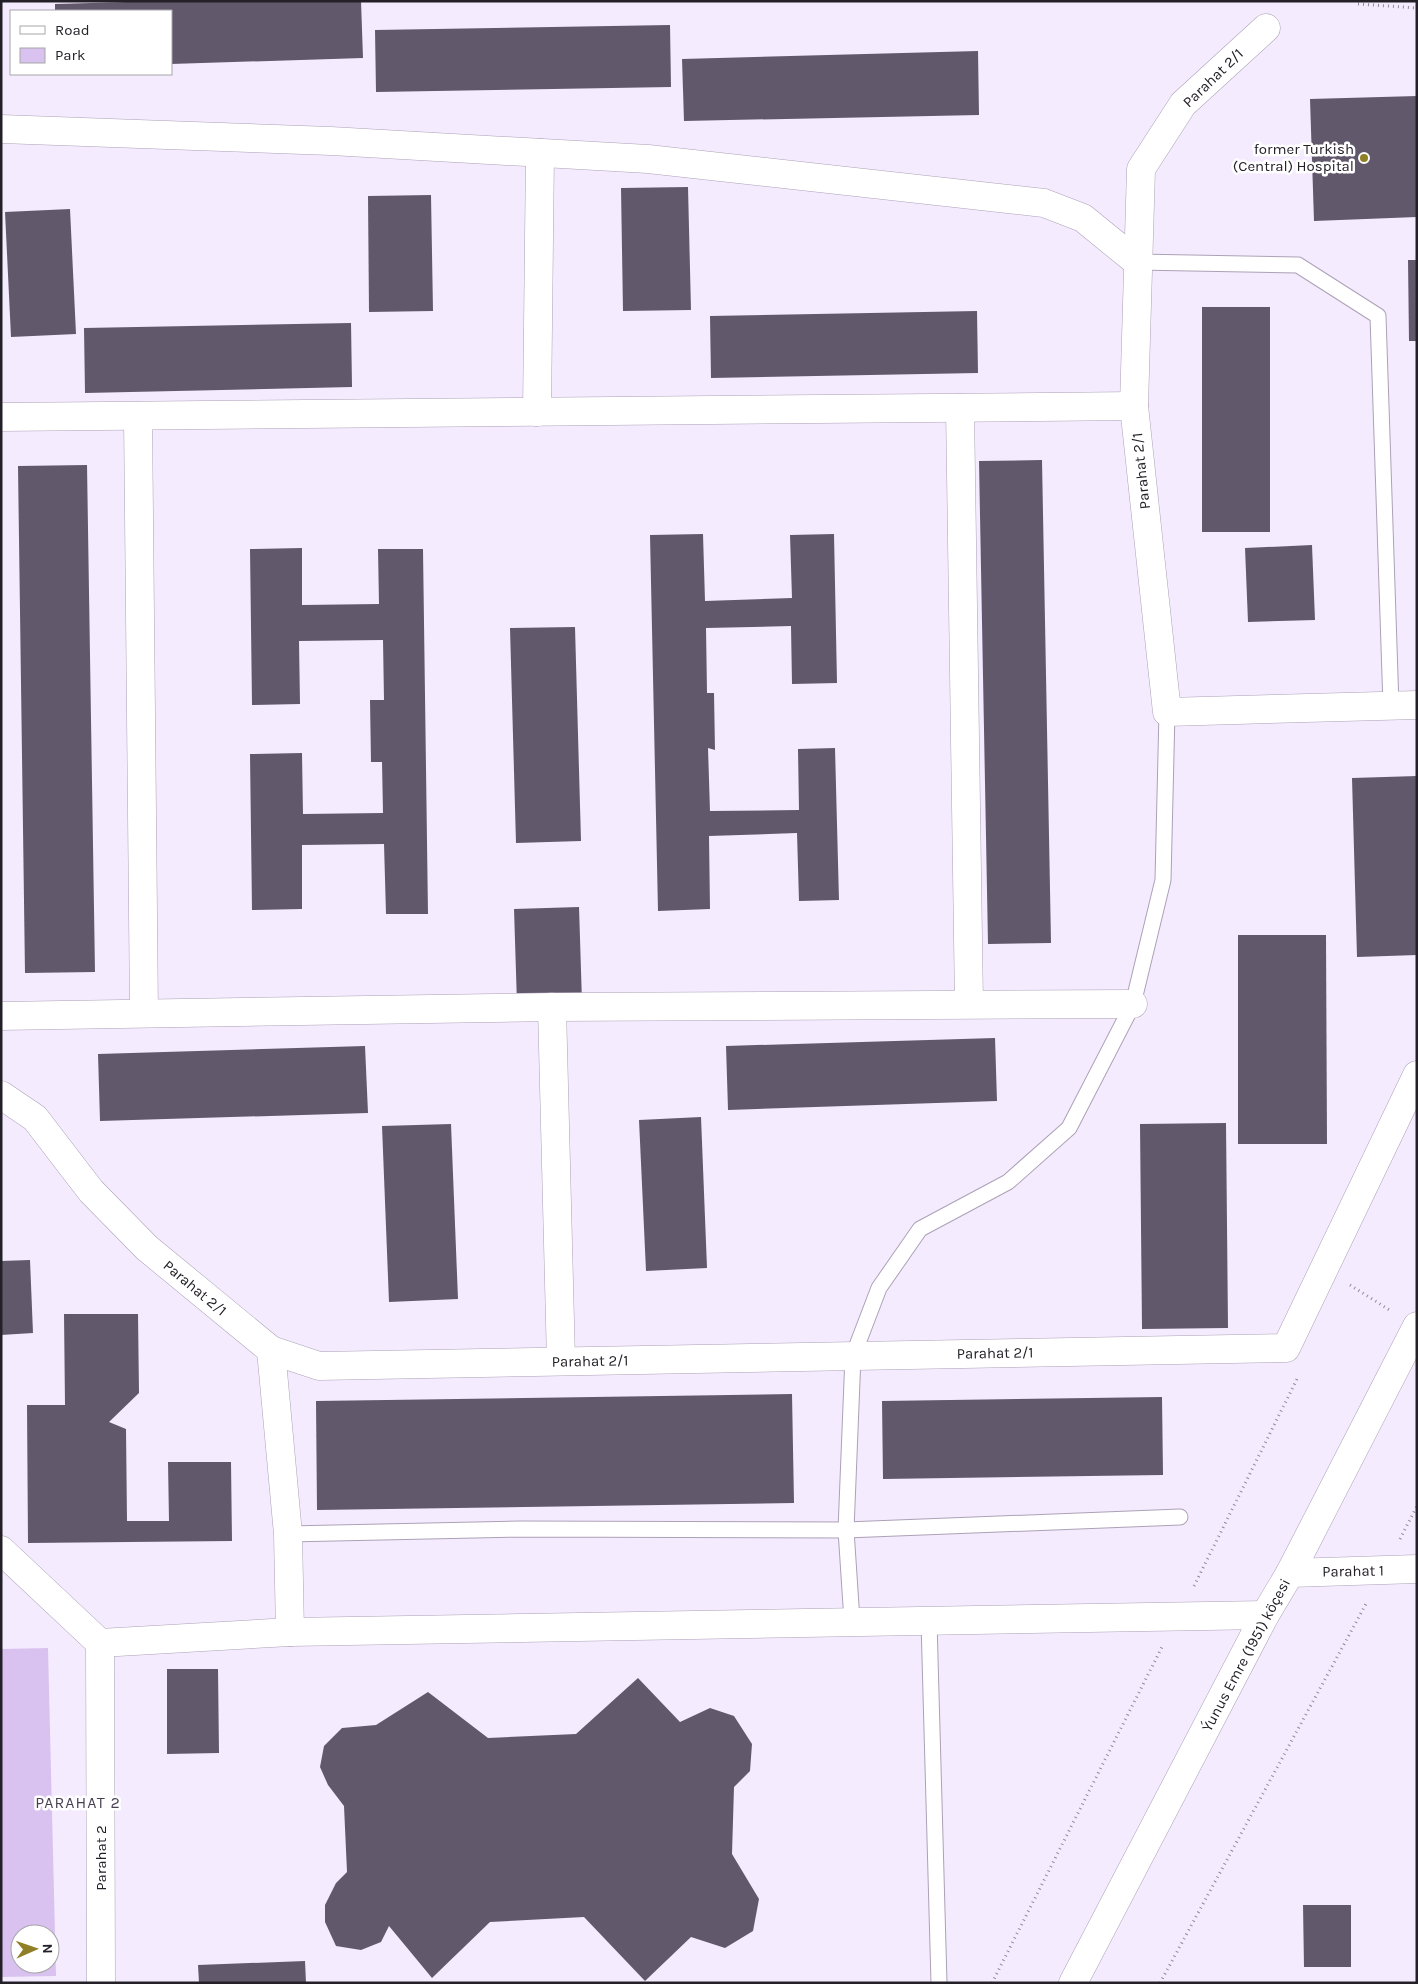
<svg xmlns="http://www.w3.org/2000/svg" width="1418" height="1984" viewBox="0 0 1418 1984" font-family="Karla,sans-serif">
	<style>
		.green { fill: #d9c2ef; fill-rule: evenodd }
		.building { fill: #62586c }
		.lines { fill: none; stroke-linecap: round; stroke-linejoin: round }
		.lane-casing { stroke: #aca1b6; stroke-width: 17 }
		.street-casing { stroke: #aca1b6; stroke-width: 29 }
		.secondary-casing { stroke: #aca1b6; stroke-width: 29 }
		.path { stroke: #918a97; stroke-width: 3; stroke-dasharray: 1 4; stroke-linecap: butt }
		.lane { stroke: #fff; stroke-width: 15 }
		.street { stroke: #fff; stroke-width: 28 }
		.secondary { stroke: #fff; stroke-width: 28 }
		.poi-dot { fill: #907f26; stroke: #fff; stroke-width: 2 }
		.labels { text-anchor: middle; stroke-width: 5; stroke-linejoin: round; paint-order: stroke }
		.street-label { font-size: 15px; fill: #242028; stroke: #fff }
		.poi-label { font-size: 15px; fill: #242028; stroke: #fff; text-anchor: end }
		.neighbourhood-label { font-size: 16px; letter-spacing: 1px; fill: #493f52; stroke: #fff }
	</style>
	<rect width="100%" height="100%" fill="#f5ebfe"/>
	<path class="green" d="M 48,1648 L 56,1976 L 1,1977 L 1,1649 ZM 20,1934 L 50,1934 L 50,1964 L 20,1964 Z"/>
	<g class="building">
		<path d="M 163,1 L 361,1 L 363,58 L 171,64 L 171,11 L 55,11 L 55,4 Z"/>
		<path d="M 670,25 L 671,87 L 376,92 L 375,30 Z"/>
		<path d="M 978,51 L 979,115 L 684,121 L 682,59 Z"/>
		<path d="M 1417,96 L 1417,217 L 1314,221 L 1310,99 Z"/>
		<path d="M 688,187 L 691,310 L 623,311 L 621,188 Z"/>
		<path d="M 431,195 L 433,311 L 369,312 L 368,196 Z"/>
		<path d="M 70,209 L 76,334 L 11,337 L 5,212 Z"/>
		<path d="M 1408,260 L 1417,260 L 1417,341 L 1409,341 Z"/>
		<rect x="1202" y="307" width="68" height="225"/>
		<path d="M 977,311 L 978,373 L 711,378 L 710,316 Z"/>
		<path d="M 351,323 L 352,387 L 85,393 L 84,328 Z"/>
		<path d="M 1042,460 L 1051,943 L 988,944 L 979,461 Z"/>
		<path d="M 87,465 L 95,972 L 25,973 L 18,466 Z"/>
		<path d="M 703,534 L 705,601 L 792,598 L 790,535 L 834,534 L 837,683 L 792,684 L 791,626 L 706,628 L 707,693 L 714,693 L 715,750 L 708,748 L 710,811 L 799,810 L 798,749 L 835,748 L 839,900 L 799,901 L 797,833 L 709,836 L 710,909 L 658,911 L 650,535 Z"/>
		<path d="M 1312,545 L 1315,620 L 1248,622 L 1245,548 Z"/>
		<path d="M 302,548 L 302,605 L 379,604 L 378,549 L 423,549 L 428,914 L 386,914 L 384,844 L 302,845 L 302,909 L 252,910 L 250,754 L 302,753 L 303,814 L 383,813 L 382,762 L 371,762 L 370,700 L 384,700 L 383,640 L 299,641 L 300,704 L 252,705 L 250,549 Z"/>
		<path d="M 575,627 L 581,841 L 516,843 L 510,628 Z"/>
		<path d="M 1417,776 L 1417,955 L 1357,957 L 1352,778 Z"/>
		<path d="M 579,907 L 582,1002 L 517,1004 L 514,909 Z"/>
		<path d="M 1238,935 L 1326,935 L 1327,1144 L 1238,1144 Z"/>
		<path d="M 995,1038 L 997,1101 L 728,1110 L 726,1046 Z"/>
		<path d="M 365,1046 L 368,1113 L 100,1121 L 98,1054 Z"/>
		<path d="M 701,1117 L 707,1268 L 646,1271 L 639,1120 Z"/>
		<path d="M 1226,1123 L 1228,1328 L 1142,1329 L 1140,1124 Z"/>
		<path d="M 451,1124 L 458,1299 L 389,1302 L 382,1126 Z"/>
		<path d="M 30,1260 L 33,1333 L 1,1335 L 1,1261 Z"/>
		<path d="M 64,1314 L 138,1314 L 139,1393 L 109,1422 L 126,1429 L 127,1521 L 169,1521 L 168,1462 L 231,1462 L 232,1541 L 28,1543 L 27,1405 L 65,1405 Z"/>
		<path d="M 792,1394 L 794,1503 L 317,1510 L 316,1401 Z"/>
		<path d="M 1162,1397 L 1163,1475 L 883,1479 L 882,1401 Z"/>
		<path d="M 167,1669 L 218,1669 L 219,1753 L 167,1754 Z"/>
		<path d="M 638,1678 L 680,1722 L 710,1708 L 734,1716 L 752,1744 L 750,1771 L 734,1787 L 732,1854 L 759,1899 L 753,1931 L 725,1948 L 691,1937 L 645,1981 L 584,1917 L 490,1922 L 432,1978 L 389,1926 L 381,1942 L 361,1950 L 336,1946 L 325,1922 L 325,1905 L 336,1883 L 347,1872 L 344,1806 L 328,1785 L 320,1767 L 324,1746 L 342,1728 L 376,1725 L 428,1692 L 488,1738 L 576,1734 Z"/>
		<path d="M 1303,1905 L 1351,1905 L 1351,1967 L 1304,1967 Z"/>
		<path d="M 305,1961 L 306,1983 L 199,1983 L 198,1965 Z"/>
	</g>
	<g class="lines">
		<defs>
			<g id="lane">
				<path d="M 1137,262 L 1298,265 L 1378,316 L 1391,706"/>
				<path d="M 288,1534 L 519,1529 L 846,1530 L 1180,1517"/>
				<path d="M 852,1621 L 846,1530 L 853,1356 L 879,1288 L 920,1229 L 1008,1182 L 1069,1128 L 1133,1004 L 1163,880 L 1167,712"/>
				<path d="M 929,1621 L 939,1983"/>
			</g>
			<g id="street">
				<path d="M 1266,28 L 1183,104 L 1141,169 L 1134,406 L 1167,712 L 1417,705"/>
				<path d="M 1,129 L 331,141 L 648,159 L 1044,203 L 1083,218 L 1137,262"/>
				<path d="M 960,408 L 969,1004"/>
				<path d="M 537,412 L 540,153"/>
				<path d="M 138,416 L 144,1013"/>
				<path d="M 1,417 L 1134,406"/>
				<path d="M 552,1007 L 561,1361"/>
				<path d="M 1,1016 L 552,1007 L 1133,1004"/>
				<path d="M 1,1095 L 35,1118 L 91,1191 L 147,1248 L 271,1350 L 319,1366 L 1286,1348 L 1417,1075"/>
				<path d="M 271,1350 L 288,1534 L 290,1632"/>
				<path d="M 1,1550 L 100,1643 L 290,1632 L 1265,1615"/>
				<path d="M 1290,1573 L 1417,1569"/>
				<path d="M 100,1643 L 101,1983"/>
			</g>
			<path id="secondary" d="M 1073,1983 L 1265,1615 L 1290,1573 L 1417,1326"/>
		</defs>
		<use href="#lane" class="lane-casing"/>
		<use href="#street" class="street-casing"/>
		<use href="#secondary" class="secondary-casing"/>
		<g class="path">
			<path d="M 1358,4 L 1417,8"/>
			<path d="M 1350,1285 L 1391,1311"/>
			<path d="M 1400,1539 L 1417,1506"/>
			<path d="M 1194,1586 L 1298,1377"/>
			<path d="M 992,1983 L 1162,1647"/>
			<path d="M 1160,1983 L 1367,1602"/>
		</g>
		<use href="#lane" class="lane"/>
		<use href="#street" class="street"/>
		<use href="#secondary" class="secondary"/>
	</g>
	<circle class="poi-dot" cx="1364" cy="158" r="5"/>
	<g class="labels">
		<g class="street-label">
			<text transform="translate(1213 78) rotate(-44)" y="5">Parahat 2/1</text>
			<text transform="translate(1141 471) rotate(-96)" y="5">Parahat 2/1</text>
			<text transform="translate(195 1288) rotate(40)" y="5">Parahat 2/1</text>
			<text transform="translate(995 1353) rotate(-1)" y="5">Parahat 2/1</text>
			<text transform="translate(590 1361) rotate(-1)" y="5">Parahat 2/1</text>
			<text transform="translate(1353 1571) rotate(-1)" y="5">Parahat 1</text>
			<text transform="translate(1246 1655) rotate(-62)" y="5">Ýunus Emre (1951) köçesi</text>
			<text transform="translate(101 1858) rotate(-90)" y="5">Parahat 2</text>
		</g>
		<g class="poi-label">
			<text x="1354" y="154">former Turkish<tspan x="1354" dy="17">(Central) Hospital</tspan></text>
		</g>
		<g class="neighbourhood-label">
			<text x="78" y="1808">PARAHAT 2</text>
		</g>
	</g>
	<rect width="1418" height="1984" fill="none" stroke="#242028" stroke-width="5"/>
	<rect x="10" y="10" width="162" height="65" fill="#ffffff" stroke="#a7a6a9"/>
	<rect x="20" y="26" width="25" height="8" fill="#ffffff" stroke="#a7a6a9"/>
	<text x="55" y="35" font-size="15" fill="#242028">Road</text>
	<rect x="20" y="48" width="25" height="15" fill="#d9c2ef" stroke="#a7a6a9"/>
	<text x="55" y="60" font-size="15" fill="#242028">Park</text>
	<g transform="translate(35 1949) rotate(88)"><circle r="24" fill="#ffffff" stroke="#a7a6a9"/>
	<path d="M0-4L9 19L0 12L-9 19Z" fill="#907f26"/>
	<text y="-8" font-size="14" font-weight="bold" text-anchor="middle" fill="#242028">N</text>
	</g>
</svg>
